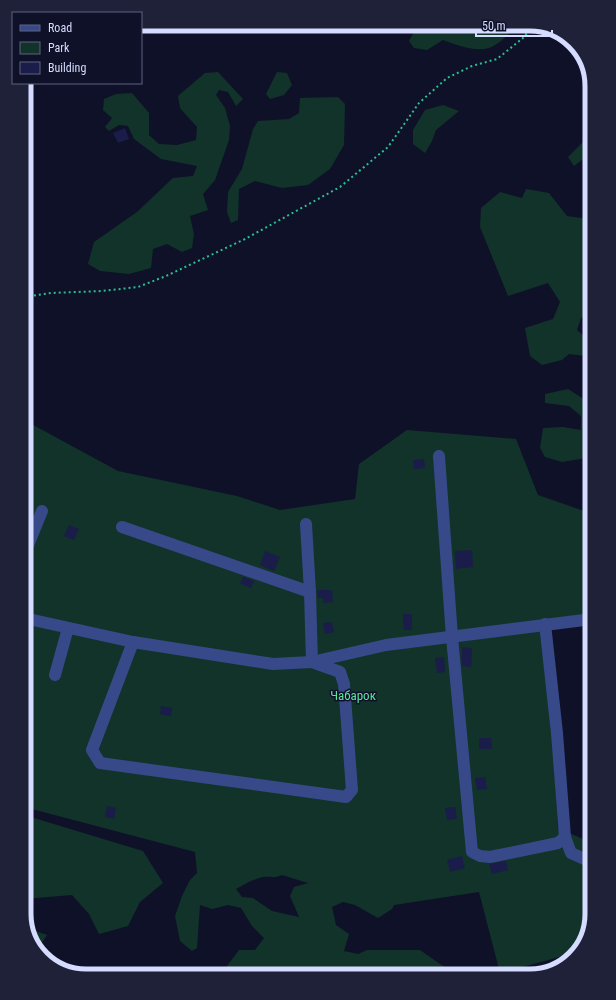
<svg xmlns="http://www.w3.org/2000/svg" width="616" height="1000" viewBox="0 0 616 1000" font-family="'Roboto Condensed',sans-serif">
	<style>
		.green { fill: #113329; fill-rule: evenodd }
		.building { fill: #1a1c4a }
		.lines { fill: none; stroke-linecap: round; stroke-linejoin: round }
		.path { stroke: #2abf90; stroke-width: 2; stroke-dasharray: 2 3; stroke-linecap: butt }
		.minor { stroke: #384989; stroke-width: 12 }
		.labels { text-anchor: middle; stroke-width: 3; stroke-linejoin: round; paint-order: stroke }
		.park-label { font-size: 13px; fill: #5ce5a0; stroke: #0f1128 }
		.rim { fill: none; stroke: #d6dcff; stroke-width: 5 }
	</style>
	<rect width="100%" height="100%" fill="#0f1128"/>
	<g class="green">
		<path d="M 420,24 L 519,24 C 511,31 504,40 495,45 C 481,55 457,45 443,40 L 427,50 L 414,48 L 409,41 L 417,26 Z"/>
		<path d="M 218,72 L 243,99 L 236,106 L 228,92 L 219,90 L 216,95 L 225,108 L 230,126 L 229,140 L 215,180 L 203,194 L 208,210 L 190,216 L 194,234 L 192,248 L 182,252 L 167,244 L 153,249 L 151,268 L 129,274 L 100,271 L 88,264 L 94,242 L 137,212 L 173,178 L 193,176 L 197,166 L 161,159 L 134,139 L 128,126 L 119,125 L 109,131 L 105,127 L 112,118 L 103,110 L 104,99 L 116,94 L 132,93 L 149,113 L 149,135 L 159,144 L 177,145 L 196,140 L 197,127 L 180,108 L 178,96 L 205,73 Z"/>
		<path d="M 277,72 L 287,73 L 292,85 L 284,95 L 270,99 L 266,94 Z"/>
		<path d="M 338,97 L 345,104 L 344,145 L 330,169 L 308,185 L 282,188 L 255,181 L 239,189 L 238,220 L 231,223 L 227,212 L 228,192 L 242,169 L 253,129 L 258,121 L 289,119 L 299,113 L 300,98 Z"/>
		<path d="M 443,105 L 459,111 L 436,130 L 432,141 L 425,153 L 413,144 L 413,130 L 425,110 Z"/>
		<path d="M 592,133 L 592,156 L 588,155 L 574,166 L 568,157 Z"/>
		<path d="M 526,189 L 549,193 L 567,216 L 588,219 L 592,223 L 592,312 L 581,318 L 577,330 L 591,342 L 592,351 L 586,356 L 569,354 L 562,360 L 542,365 L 530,356 L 525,328 L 553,319 L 560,302 L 548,283 L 508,296 L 480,227 L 481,208 L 500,192 L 522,198 Z"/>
		<path d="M 568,389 L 587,401 L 592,407 L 592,439 L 586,458 L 562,462 L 545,457 L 540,448 L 543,428 L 563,427 L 581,430 L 581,416 L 569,406 L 545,403 L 545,394 Z"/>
		<path d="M 24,420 L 118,471 L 237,496 L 280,510 L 355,499 L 359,464 L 407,430 L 516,439 L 538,495 L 590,513 L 592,535 L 592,613 L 539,625 L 552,731 L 558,828 L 592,843 L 592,914 L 589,926 L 567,955 L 500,973 L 479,892 L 394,905 L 392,909 L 378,918 L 355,905 L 343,902 L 332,907 L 336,925 L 349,934 L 344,951 L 358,954 L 367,950 L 420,950 L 443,966 L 453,976 L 244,976 L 242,973 L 228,975 L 224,970 L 239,950 L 255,950 L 264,938 L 252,926 L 241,908 L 228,905 L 212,909 L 200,905 L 197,948 L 192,951 L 180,941 L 175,916 L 182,896 L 190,880 L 197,873 L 195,852 L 24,807 ZM 282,875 L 308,883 L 294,887 L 290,896 L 299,917 L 272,911 L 253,898 L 242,897 L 236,889 C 245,884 254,879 263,877 C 271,876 273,879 282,875 Z"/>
		<path d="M 24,815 L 143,851 L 163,883 L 140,902 L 128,926 L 99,934 L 89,914 L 72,895 L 24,899 Z"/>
		<path d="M 27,928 L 47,935 L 38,949 L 31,941 Z"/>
	</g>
	<g class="building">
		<path d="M 125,128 L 129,139 L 118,143 L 113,133 Z"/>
		<path d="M 424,459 L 425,468 L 414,469 L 413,460 Z"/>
		<path d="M 69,525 L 79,529 L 74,540 L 64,536 Z"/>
		<path d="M 472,550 L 473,567 L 456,569 L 455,551 Z"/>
		<path d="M 265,551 L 280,557 L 274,571 L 260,565 Z"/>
		<path d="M 243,577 L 254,581 L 251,588 L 240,583 Z"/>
		<path d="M 317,590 L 332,590 L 333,602 L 323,603 L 323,598 L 318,598 Z"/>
		<path d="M 403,614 L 412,614 L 412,630 L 404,630 Z"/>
		<path d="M 332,622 L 334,632 L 325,634 L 323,623 Z"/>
		<path d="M 462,647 L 472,648 L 471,667 L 462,666 Z"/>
		<path d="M 444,657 L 445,672 L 437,673 L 435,658 Z"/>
		<path d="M 161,706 L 172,708 L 171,716 L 160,714 Z"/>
		<path d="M 479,738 L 491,738 L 492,749 L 479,749 Z"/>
		<path d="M 485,777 L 487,789 L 477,790 L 475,778 Z"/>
		<path d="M 107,806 L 116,808 L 114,819 L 105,817 Z"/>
		<path d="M 455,807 L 457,819 L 447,820 L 445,808 Z"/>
		<path d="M 462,856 L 465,868 L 450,872 L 447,860 Z"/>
		<path d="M 506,861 L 508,870 L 492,874 L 489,864 Z"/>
	</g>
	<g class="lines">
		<path class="path" d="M 24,297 L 51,293 L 102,291 L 138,287 L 166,276 L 245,239 L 340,187 L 388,147 L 419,103 L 447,78 L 472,66 L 497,59 L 523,38 L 534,24"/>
		<g class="minor">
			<path d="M 439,456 L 452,637 L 472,852 L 480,856 L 490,857 L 558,843 L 565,837 L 557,733 L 545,624"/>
			<path d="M 306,524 L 310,592"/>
			<path d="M 122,527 L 310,592 L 312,662 L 340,672 L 344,684 L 352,790 L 346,797 L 100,763 L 92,750 L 133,642"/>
			<path d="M 24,555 L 42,511"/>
			<path d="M 24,618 L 133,642 L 273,664 L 312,662 L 386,645 L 592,619"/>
			<path d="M 55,675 L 68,628"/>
			<path d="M 565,837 L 571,853 L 589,861"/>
		</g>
	</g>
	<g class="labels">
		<g class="park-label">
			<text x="353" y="700">Чабарок</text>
		</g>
	</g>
	<path d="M0 0H616V1000H0ZM86 31H530A55 55 0 0 1 585 86V914A55 55 0 0 1 530 969H86A55 55 0 0 1 31 914V86A55 55 0 0 1 86 31Z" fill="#1f2139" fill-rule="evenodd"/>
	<path class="rim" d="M86 31H530A55 55 0 0 1 585 86V914A55 55 0 0 1 530 969H86A55 55 0 0 1 31 914V86A55 55 0 0 1 86 31Z"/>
	<rect x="12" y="12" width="130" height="72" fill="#0f1128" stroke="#5f627e"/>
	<rect x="20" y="25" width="20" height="6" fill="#384989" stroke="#5f627e"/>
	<text x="48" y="32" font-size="12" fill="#d6dcff">Road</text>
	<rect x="20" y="42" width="20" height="12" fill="#113329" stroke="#5f627e"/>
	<text x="48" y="52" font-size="12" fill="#d6dcff">Park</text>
	<rect x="20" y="62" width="20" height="12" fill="#1a1c4a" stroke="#5f627e"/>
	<text x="48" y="72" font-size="12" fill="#d6dcff">Building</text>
	<path d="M476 30v6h76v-6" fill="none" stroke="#d6dcff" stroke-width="2"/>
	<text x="482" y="30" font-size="12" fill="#d6dcff" stroke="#0f1128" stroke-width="3" paint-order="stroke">50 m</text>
</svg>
